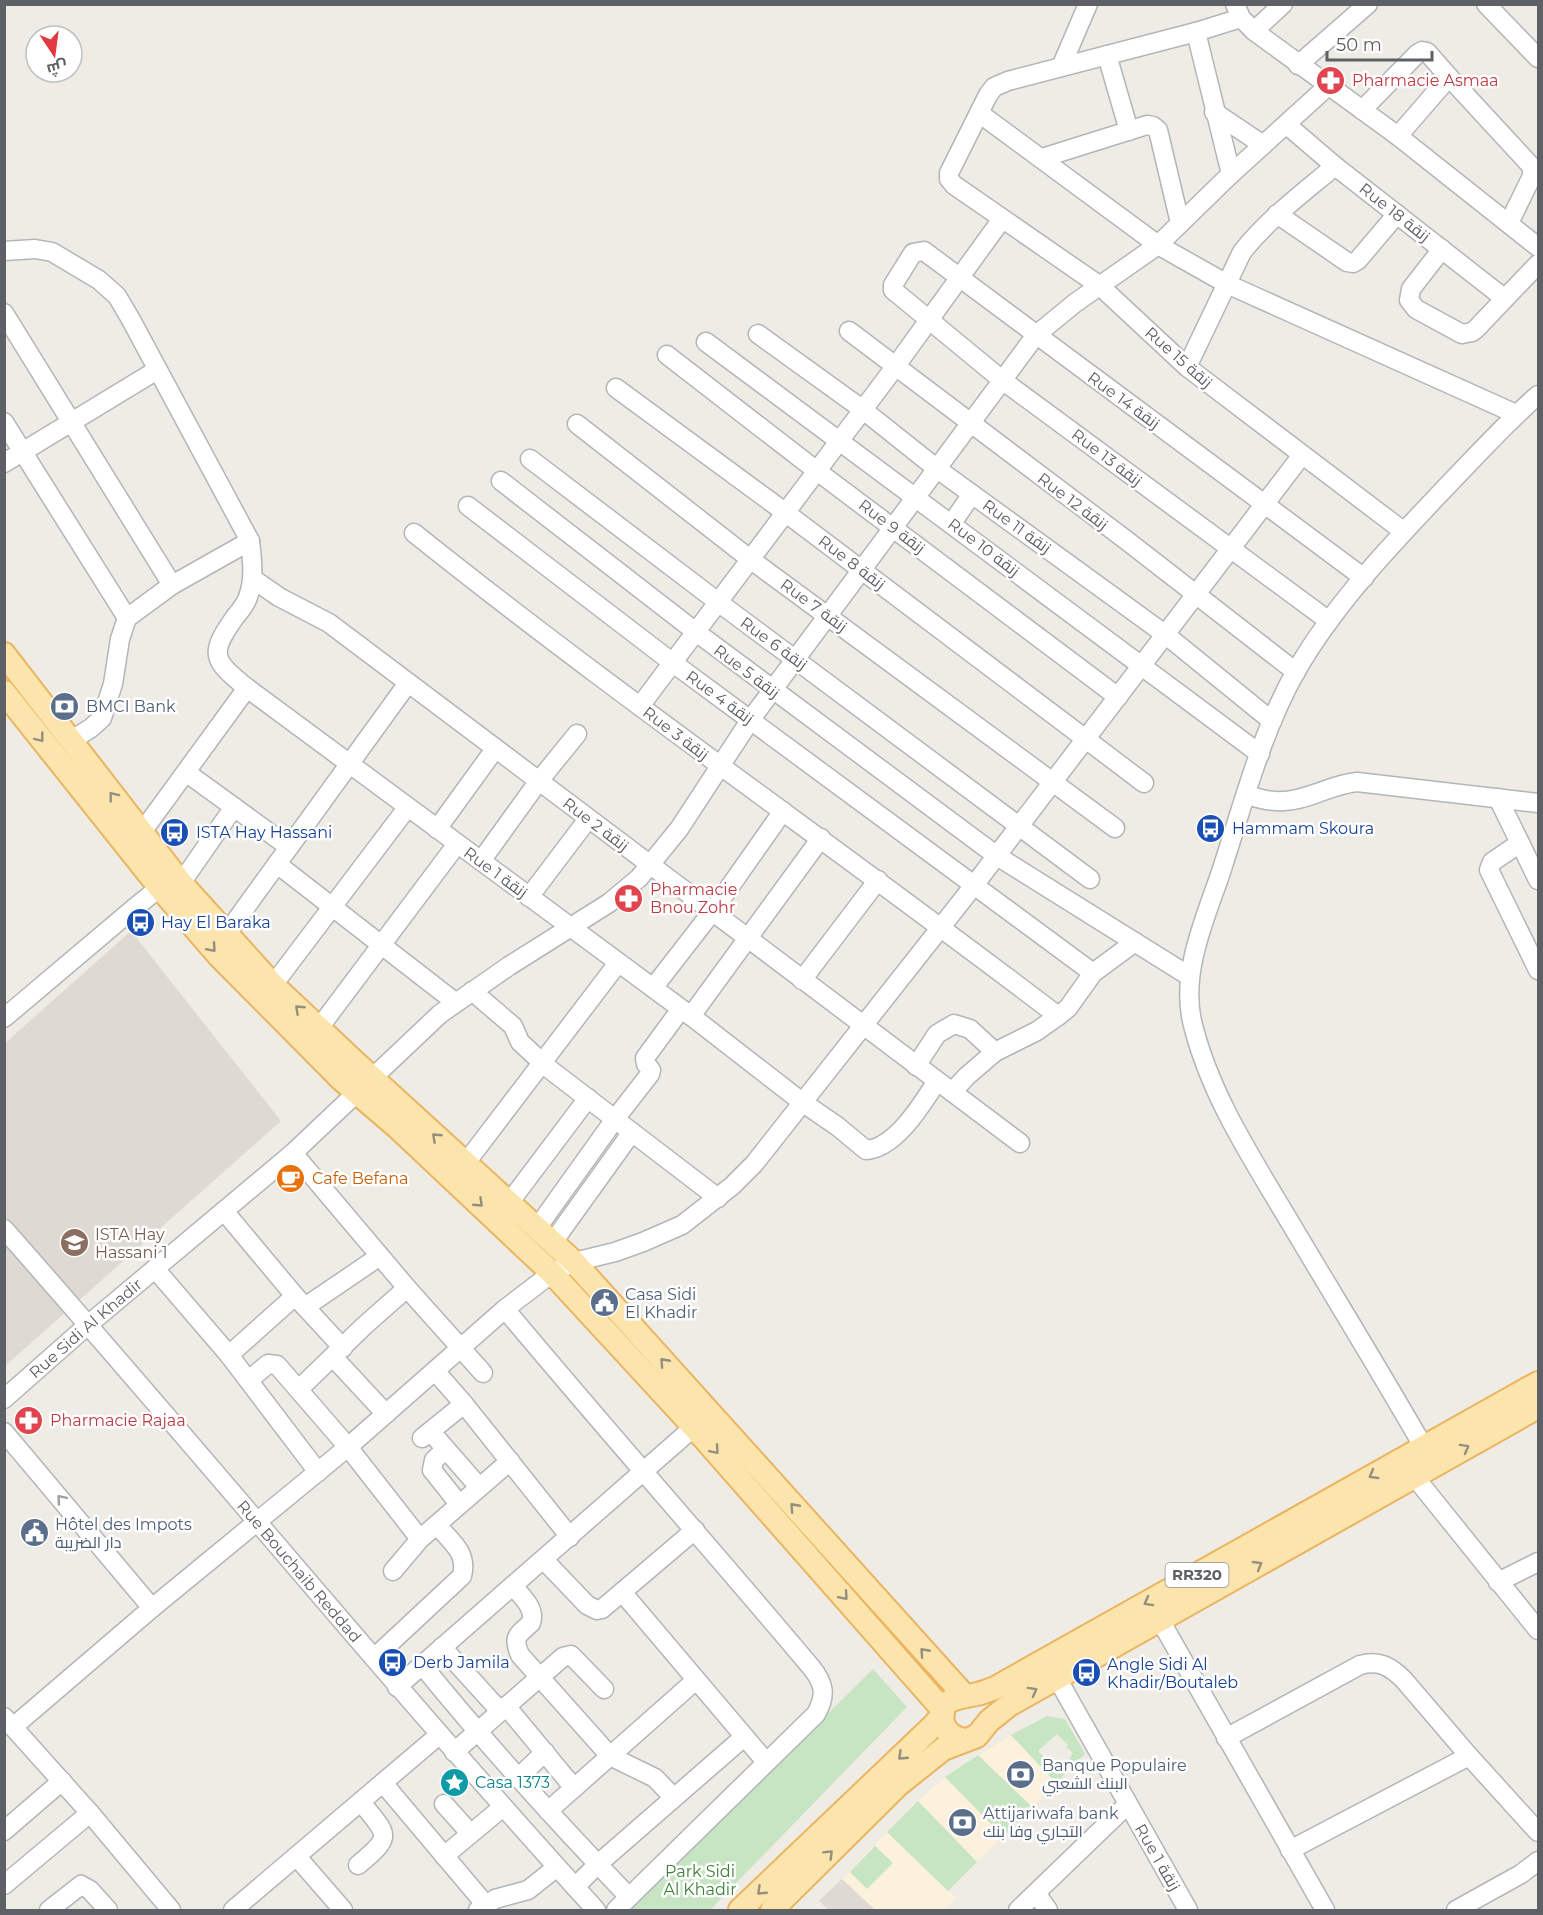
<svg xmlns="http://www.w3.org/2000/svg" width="1543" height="1915" viewBox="0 0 1543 1915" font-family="Montserrat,Cairo,sans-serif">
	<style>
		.commercial { fill: #fcf1dc }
		.education { fill: #dedad3 }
		.green { fill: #c7e5c3; fill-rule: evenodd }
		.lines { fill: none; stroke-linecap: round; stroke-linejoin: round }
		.minor-casing { stroke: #b2b6b9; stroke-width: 21 }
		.major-casing { stroke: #ebb461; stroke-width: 26 }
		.minor { stroke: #fff; stroke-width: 18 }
		.major { stroke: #fbe5ad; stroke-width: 22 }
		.oneway { stroke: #948f7e }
		.oneway2 { stroke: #9ea0a3 }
		.labels { text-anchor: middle; stroke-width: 5; stroke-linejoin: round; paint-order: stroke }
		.shield { fill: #fff; stroke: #8e9093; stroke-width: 1.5 }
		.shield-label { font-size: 15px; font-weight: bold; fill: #5d6165 }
		.health-label { font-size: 16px; fill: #be3a42; stroke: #fff; text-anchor: start }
		.street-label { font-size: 16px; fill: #5d6165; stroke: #fff }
		.service-label { font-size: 16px; fill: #4e5e75; stroke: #fff; text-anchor: start }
		.transit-label { font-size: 16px; fill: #164399; stroke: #fff; text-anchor: start }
		.food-label { font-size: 16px; fill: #c56008; stroke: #fff; text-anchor: start }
		.education-label { font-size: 16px; fill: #785e54; stroke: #fff; text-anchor: start }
		.culture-label { font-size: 16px; fill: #0d838f; stroke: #fff; text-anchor: start }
		.park-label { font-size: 16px; fill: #3e8138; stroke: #fff }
	</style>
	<rect width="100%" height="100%" fill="#efebe5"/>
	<g class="commercial">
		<path d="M 1011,1735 L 1056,1783 L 1032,1807 L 978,1755 Z"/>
		<path d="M 945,1777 L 1003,1836 L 977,1862 L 918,1801 Z"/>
		<path d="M 887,1832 L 956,1898 L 943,1910 L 875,1910 L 842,1879 Z"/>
	</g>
	<g class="education">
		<path d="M 131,931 L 281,1121 L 5,1366 L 4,1044 Z"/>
		<path d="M 842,1879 L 875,1910 L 829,1910 L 819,1901 Z"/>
	</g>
	<g class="green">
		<path d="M 873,1669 L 907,1707 L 710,1910 L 629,1910 Z"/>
		<path d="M 1047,1716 L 1065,1719 L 1085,1754 L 1056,1783 L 1011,1735 ZM 1057,1734 L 1068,1745 L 1066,1747 L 1073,1753 L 1068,1761 L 1057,1770 L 1038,1751 Z"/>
		<path d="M 978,1755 L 1032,1807 L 1003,1836 L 945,1777 Z"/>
		<path d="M 918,1801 L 977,1862 L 948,1891 L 887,1832 Z"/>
		<path d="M 875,1846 L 893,1863 L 867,1889 L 850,1872 Z"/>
	</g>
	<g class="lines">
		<defs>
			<g id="minor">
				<path d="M 1235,4 L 1241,18 L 1254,31 L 1398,136 L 1538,247"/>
				<path d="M 1486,4 L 1538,58"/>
				<path d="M 1241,18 L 1196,32 L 1008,81 L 994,87 L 988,95 L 949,173 L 949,179 L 954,185 L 1100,286 L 1187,367 L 1403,531"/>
				<path d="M 1254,31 L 1283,4"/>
				<path d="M 1196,32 L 1231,174"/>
				<path d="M 1107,55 L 1129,131"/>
				<path d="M 1298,65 L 1368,4"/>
				<path d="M 1061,67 L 1088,4"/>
				<path d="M 1449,77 L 1532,167 L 1532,176 L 1509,223"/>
				<path d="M 1362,110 L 1417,54 L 1422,51 L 1427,52 L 1449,77 L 1398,136"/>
				<path d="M 1214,112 L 1263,145"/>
				<path d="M 979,113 L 1158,245 L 1227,284 L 1516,414"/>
				<path d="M 1287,125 L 1335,166 L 1504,298"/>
				<path d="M 1042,158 L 1147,125 L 1153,126 L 1158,130 L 1180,223"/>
				<path d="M 1277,214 L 1347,262 L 1353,263 L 1358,260 L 1397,214"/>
				<path d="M 1442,249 L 1411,289 L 1409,300 L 1416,309 L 1462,334 L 1472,332 L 1476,329 L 1538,264"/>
				<path d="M 4,251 L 35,249 L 52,252 L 99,280 L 117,296 L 130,318 L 250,541 L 172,585 L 127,618 L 120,639 L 113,684 L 102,718 L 91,728 L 70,741"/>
				<path d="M 4,313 L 172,585"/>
				<path d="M 849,331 L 1126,540 L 1296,672"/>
				<path d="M 758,334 L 862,409 L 936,468 L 1166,635 L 1272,721"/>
				<path d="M 706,342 L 1260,754"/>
				<path d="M 667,355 L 817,471 L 1118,697"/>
				<path d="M 1187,367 L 1242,252 C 1268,219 1303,193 1335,166"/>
				<path d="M 616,388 L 786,513 L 1144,783"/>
				<path d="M 4,422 L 127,618"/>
				<path d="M 577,424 L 750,559 L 1115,828"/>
				<path d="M 530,459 L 718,602 L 1090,879"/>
				<path d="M 4,463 L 157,370"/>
				<path d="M 501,481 L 696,632 L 997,856 L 1189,976"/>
				<path d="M 468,506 L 673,663 L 1093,973"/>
				<path d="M 952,523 L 972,494"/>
				<path d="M 414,533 C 624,701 845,853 1058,1016"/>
				<path d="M 250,541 C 252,560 255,579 248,597 C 246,604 240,611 235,617 C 208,655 213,660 247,688 L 691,1016 L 802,1102 L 837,1126 L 866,1150 C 896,1148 922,1104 937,1081"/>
				<path d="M 253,579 L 279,597 L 329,623 L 1020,1143"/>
				<path d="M 1329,621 L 1002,380 L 893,290 L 893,285 L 913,253 L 924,251 L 1364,578"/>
				<path d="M 640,706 L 895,367 L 1002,219"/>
				<path d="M 187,773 L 289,847"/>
				<path d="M 1247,795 C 1259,799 1271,802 1284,801 C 1309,800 1332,784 1357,782 L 1538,803"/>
				<path d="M 1498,798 L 1538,880"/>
				<path d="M 437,829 L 495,749"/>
				<path d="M 142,832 L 247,688"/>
				<path d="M 1520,843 L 1492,862 L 1489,870 L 1538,970"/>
				<path d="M 481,861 L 538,782 L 577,734"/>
				<path d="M 277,864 L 455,1002"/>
				<path d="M 181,883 L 234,807"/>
				<path d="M 529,897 L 588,819"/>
				<path d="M 227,933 L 408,683"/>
				<path d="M 802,980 L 878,880"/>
				<path d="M 273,985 L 407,808"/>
				<path d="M 653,988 L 712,912 L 783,811"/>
				<path d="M 472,991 L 513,1026 L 520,1042 L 548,1068 L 718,1198"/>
				<path d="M 691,1016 L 821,838"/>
				<path d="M 4,1018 L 133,909 L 169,880"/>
				<path d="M 319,1028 L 457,844"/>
				<path d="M 916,1066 L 937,1034 L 954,1024 L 970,1029 L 995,1052"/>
				<path d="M 952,1092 L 967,1076 L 995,1052 L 1037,1031 L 1058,1016 L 1068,1008 L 1093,973 L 1135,942"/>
				<path d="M 293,1153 L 407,1288 L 483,1373"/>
				<path d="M 465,1164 L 618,963"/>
				<path d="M 509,1203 L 588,1098"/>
				<path d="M 224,1211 L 295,1296 L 343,1348"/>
				<path d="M 537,1228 L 615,1119 L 650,1074 L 651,1070 L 646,1064 L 645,1058 L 681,1009"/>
				<path id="s1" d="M 4,1229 C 204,1455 394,1688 596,1910"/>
				<path d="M 553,1242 L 632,1132"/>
				<path d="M 156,1270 L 229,1355 L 318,1472"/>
				<path d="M 305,1307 L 380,1256"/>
				<path d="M 505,1309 C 606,1430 710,1547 811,1667 C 824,1683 827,1695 816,1714 L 616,1910"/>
				<path d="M 229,1355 L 295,1296"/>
				<path d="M 333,1357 L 386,1414"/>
				<path d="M 249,1380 L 268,1364 L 277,1365 L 348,1447 L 420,1539"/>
				<path d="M 299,1389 L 364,1326 L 407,1288"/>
				<path id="s2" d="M 4,1399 L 89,1324 L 293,1153 L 440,1014 L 509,966 L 609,903 L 639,878 L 679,829 L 751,719 L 1036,335 L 1075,303 L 1158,245 L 1231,174 L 1328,86"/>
				<path d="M 464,1404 L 570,1537"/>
				<path d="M 4,1432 L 152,1608"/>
				<path d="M 431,1432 L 479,1487"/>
				<path d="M 422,1438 L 464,1404 L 435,1371"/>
				<path d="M 1423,1446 C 1380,1371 1335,1298 1291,1224 C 1253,1160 1209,1094 1192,1021 C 1181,971 1205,919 1221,872 C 1243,805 1261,733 1296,671 C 1336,602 1393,543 1447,486 C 1477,455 1506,423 1538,395"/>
				<path d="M 445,1450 L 434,1460 L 432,1470 L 459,1504"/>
				<path d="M 1414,1476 L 1538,1630"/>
				<path d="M 544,1560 L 587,1605 L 597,1610 L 602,1609 L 622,1592 L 695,1530"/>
				<path d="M 393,1571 L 420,1539 L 510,1461"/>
				<path d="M 1498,1582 L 1538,1562"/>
				<path d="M 513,1586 C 522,1597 536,1608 531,1623 C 518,1635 512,1636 520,1655 L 610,1756 L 655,1778 L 674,1798"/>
				<path d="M 622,1592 L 766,1762"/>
				<path d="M 1160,1620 L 1325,1910"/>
				<path d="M 442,1647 L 500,1711"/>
				<path d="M 374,1658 L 462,1576 C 468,1552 451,1542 437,1525"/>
				<path d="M 422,1665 C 488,1746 557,1822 629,1897"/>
				<path d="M 1057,1678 L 1188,1910"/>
				<path d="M 397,1687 L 694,1427"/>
				<path d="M 506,1706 L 574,1788"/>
				<path d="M 4,1717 L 90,1813 L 171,1910"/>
				<path d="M 13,1727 L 152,1608 L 348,1447 L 505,1309 L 552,1273 L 574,1262 L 615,1252 L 643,1242 L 682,1225 L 732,1186 L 754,1164 L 975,884 L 1302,455"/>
				<path d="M 1226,1738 L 1360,1665 C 1379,1660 1390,1666 1404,1680 L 1469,1756 L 1538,1832"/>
				<path d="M 454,1752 L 563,1657 L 571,1655 L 604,1689"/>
				<path d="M 518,1778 L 545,1752"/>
				<path d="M 383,1783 L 485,1904"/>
				<path d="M 444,1804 L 470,1833"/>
				<path d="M 548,1811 L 696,1680"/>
				<path d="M 4,1831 L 62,1781"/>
				<path d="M 1290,1850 L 1469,1756"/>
				<path d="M 444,1856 L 503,1807"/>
				<path d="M 297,1857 L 343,1910"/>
				<path d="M 358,1865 C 394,1835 388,1836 361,1802"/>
				<path d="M 4,1885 L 90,1813"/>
				<path d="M 575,1887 L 598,1864 L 744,1737"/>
				<path d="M 1036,1893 L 1048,1910"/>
				<path d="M 49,1910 L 81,1885 L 90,1890 L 108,1910"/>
				<path d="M 233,1910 L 439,1735"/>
				<path d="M 478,1910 L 495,1899 L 528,1890 L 557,1867"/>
				<path d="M 1018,1910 L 1127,1805"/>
				<path d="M 1456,1910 L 1521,1874 L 1538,1861"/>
			</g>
			<g id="major">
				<path d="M 4,654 L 181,883 L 273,985 L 357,1064 L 574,1262 L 964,1695"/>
				<path d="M 4,692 L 160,888 L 219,956 L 342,1080 L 397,1127 L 552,1273 L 694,1427 L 943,1710"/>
				<path d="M 964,1740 C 954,1738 946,1733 943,1723 C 936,1697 961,1698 977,1694 C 983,1693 989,1690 995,1688 L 1538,1383"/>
				<path d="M 740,1910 L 934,1725 L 943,1714"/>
				<path d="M 772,1910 L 898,1785 L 943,1749 L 977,1736 L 989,1721 L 1009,1705 L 1538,1407"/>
			</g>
		</defs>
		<use href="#minor" class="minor-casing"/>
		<use href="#major" class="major-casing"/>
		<use href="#minor" class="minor"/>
		<use href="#major" class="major"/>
	</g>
	<defs><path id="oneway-chevron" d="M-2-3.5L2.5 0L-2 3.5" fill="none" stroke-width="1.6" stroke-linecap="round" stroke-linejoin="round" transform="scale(1.5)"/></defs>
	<g class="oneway">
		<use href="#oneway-chevron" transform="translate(40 738) rotate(52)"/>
		<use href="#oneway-chevron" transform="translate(113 796) rotate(-128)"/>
		<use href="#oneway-chevron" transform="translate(212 948) rotate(49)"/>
		<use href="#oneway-chevron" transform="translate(299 1009) rotate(-137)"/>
		<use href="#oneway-chevron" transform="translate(436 1137) rotate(-137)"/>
		<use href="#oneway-chevron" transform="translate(479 1203) rotate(43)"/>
		<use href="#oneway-chevron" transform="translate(664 1362) rotate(-132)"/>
		<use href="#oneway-chevron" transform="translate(1465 1448) rotate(-29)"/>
		<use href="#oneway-chevron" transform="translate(715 1450) rotate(49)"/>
		<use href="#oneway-chevron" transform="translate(1373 1475) rotate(150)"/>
		<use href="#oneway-chevron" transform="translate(794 1507) rotate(-132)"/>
		<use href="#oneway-chevron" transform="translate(1258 1565) rotate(-30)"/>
		<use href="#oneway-chevron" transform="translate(844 1596) rotate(49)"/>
		<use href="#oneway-chevron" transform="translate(1148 1602) rotate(151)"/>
		<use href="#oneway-chevron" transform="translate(924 1652) rotate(-132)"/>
		<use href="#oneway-chevron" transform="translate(1033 1691) rotate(-29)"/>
		<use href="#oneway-chevron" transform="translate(902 1756) rotate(136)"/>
		<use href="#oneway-chevron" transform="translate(829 1854) rotate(-45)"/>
		<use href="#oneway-chevron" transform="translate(761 1891) rotate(136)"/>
	</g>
	<use class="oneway2" href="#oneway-chevron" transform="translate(61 1499) rotate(-130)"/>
	<defs>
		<symbol id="pharmacy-disc" viewBox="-11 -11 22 22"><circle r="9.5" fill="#e0444e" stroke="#fff"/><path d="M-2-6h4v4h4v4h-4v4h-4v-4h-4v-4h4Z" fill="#fff"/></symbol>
		<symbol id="bank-disc" viewBox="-11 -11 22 22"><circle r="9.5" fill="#5c6f8a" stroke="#fff"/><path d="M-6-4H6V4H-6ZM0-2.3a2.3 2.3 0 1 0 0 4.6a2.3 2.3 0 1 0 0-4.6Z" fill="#fff"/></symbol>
		<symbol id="bus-disc" viewBox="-11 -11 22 22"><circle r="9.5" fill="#1a4fb4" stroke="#fff"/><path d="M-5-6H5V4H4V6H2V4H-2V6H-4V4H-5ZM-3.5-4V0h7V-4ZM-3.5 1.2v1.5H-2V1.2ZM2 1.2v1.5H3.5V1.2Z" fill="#fff"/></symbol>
		<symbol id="cafe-disc" viewBox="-11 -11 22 22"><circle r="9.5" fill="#e8710a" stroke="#fff"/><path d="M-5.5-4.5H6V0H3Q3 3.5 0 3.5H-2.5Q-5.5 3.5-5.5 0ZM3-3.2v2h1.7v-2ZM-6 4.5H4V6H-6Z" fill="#fff"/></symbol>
		<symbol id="university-disc" viewBox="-11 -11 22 22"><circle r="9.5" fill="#8d6e63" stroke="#fff"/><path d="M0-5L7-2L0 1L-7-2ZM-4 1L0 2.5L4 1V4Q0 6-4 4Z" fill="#fff"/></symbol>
		<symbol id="civic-disc" viewBox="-11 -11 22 22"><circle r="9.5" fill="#5c6f8a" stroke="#fff"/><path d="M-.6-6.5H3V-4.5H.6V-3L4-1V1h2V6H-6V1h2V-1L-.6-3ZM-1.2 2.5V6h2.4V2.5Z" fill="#fff"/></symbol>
		<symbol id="sight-disc" viewBox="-11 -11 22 22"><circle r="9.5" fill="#0f9aa8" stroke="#fff"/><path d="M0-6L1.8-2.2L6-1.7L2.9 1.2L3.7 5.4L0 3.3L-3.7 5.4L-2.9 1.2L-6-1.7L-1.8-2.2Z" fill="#fff"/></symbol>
	</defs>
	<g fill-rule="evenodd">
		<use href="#pharmacy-disc" x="1314" y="64" width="33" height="33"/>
		<use href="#bank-disc" x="48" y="690" width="33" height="33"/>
		<use href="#bus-disc" x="1194" y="812" width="33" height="33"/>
		<use href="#bus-disc" x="158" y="816" width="33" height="33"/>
		<use href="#pharmacy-disc" x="612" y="882" width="33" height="33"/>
		<use href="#bus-disc" x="124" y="906" width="33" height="33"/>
		<use href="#cafe-disc" x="274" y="1162" width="33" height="33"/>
		<use href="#university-disc" x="58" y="1226" width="33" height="33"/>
		<use href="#civic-disc" x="588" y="1286" width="33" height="33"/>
		<use href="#pharmacy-disc" x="12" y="1404" width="33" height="33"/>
		<use href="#civic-disc" x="18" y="1516" width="33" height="33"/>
		<use href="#bus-disc" x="376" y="1646" width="33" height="33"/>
		<use href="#bus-disc" x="1070" y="1656" width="33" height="33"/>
		<use href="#bank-disc" x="1004" y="1758" width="33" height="33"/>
		<use href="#sight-disc" x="438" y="1766" width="33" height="33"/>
		<use href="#bank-disc" x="946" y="1806" width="33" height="33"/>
	</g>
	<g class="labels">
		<rect class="shield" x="1165.5" y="1563" width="63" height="24" rx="4.5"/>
		<g class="shield-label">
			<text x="1197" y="1580">RR320</text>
		</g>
		<g class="health-label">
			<text x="1352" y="86">Pharmacie Asmaa</text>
			<text x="650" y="895">Pharmacie<tspan x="650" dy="18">Bnou Zohr</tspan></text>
			<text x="50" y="1426">Pharmacie Rajaa</text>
		</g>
		<g class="street-label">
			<text transform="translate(1395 212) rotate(38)" y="6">Rue 18 زنقة</text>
			<text transform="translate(1179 357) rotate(41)" y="6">Rue 15 زنقة</text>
			<text transform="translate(1124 400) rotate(36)" y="6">Rue 14 زنقة</text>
			<text transform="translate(1107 457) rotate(37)" y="6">Rue 13 زنقة</text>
			<text transform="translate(1073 501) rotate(37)" y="6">Rue 12 زنقة</text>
			<text transform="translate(892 526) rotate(37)" y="6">Rue 9 زنقة</text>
			<text transform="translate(1017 526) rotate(36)" y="6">Rue 11 زنقة</text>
			<text transform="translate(984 547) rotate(37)" y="6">Rue 10 زنقة</text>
			<text transform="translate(852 562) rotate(37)" y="6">Rue 8 زنقة</text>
			<text transform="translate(814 605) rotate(36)" y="6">Rue 7 زنقة</text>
			<text transform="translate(774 643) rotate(36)" y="6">Rue 6 زنقة</text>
			<text transform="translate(747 671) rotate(37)" y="6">Rue 5 زنقة</text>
			<text transform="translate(720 697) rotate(36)" y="6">Rue 4 زنقة</text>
			<text transform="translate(676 733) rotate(37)" y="6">Rue 3 زنقة</text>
			<text transform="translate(596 824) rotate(37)" y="6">Rue 2 زنقة</text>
			<text transform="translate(496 872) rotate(36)" y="6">Rue 1 زنقة</text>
			<text dy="6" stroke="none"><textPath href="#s2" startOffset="108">Rue Sidi Al Khadir</textPath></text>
			<text dy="6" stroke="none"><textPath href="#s1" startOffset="452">Rue Bouchaib Reddad</textPath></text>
			<text transform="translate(1158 1857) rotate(60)" y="6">Rue 1 زنقة</text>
		</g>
		<g class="service-label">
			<text x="86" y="712">BMCI Bank</text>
			<text x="625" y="1300">Casa Sidi<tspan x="625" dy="18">El Khadir</tspan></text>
			<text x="55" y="1530">Hôtel des Impots<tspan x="55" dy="18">دار الضريبة</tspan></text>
			<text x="1042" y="1771">Banque Populaire<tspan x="1042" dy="18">البنك الشعبي</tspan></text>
			<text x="983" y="1819">Attijariwafa bank<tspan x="983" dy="18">التجاري وفا بنك</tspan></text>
		</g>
		<g class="transit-label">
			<text x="1232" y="834">Hammam Skoura</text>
			<text x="196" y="838">ISTA Hay Hassani</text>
			<text x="161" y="928">Hay El Baraka</text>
			<text x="413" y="1668">Derb Jamila</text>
			<text x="1107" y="1670">Angle Sidi Al<tspan x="1107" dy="18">Khadir/Boutaleb</tspan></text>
		</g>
		<g class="food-label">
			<text x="312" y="1184">Cafe Befana</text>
		</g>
		<g class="education-label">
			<text x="95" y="1240">ISTA Hay<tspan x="95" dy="18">Hassani 1</tspan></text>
		</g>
		<g class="culture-label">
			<text x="475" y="1788">Casa 1373</text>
		</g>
		<g class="park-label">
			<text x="700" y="1877">Park Sidi<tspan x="700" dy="18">Al Khadir</tspan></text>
		</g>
	</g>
	<rect width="1543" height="1915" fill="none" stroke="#5d6165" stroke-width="12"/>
	<g transform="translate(54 54) rotate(167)"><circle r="28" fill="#ffffff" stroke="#bec0c1" stroke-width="1.5"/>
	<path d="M0-4.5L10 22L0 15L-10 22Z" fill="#e2383f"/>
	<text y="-9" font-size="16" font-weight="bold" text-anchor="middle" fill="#5d6165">ش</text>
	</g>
	<path d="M1327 51v9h105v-9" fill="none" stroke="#5d6165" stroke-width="3"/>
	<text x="1336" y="51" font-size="18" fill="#5d6165" stroke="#ffffff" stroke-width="4.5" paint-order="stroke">50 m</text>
</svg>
